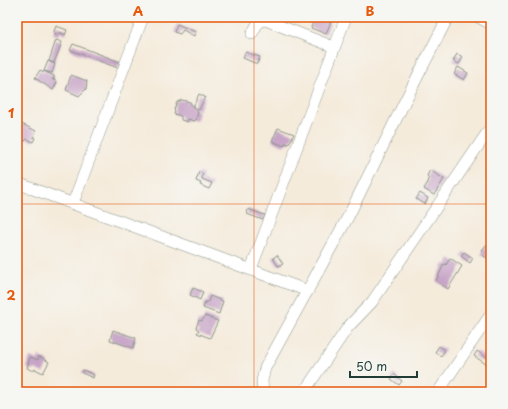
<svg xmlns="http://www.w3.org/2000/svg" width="508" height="409" viewBox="0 0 508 409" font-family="'Playpen Sans',sans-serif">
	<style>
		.building { fill: #c8a5c8 }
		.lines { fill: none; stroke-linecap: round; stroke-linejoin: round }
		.minor-casing { stroke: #8a9488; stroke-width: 12 }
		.minor { stroke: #fff; stroke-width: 11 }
		.grid { fill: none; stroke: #e8590c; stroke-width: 1; stroke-opacity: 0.55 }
		.neatline { fill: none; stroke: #e8590c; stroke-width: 1.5 }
		.grid-label { font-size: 13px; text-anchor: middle; font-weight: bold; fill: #e8590c }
	</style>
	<rect width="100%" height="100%" fill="#f6f6f2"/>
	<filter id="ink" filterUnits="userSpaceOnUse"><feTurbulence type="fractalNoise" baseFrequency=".025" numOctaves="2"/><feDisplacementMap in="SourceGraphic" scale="8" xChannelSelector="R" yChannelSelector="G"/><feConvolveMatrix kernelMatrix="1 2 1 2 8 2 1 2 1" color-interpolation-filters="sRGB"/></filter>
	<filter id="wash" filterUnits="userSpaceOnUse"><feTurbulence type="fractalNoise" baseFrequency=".012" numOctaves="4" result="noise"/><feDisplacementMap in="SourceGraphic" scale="16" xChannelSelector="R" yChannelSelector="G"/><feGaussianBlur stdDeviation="0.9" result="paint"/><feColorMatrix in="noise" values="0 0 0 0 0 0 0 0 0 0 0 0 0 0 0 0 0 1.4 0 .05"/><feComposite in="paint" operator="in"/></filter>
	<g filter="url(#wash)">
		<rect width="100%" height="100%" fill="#f5ebdb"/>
		<g id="blocks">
			<g class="building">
				<path d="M 316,17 L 326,17 L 331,21 L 326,34 L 311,28 L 313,21 L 315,22 Z"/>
				<path d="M 177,24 L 196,32 L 194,36 L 183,30 L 180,34 L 174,32 Z"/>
				<path d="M 56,26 L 67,30 L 65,35 L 60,32 L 58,35 L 53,34 Z"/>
				<path d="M 56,40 L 62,42 L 54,63 L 49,61 Z"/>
				<path d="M 73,44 L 120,62 L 118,68 L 70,50 Z"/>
				<path d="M 245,52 L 260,57 L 257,64 L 243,58 Z"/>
				<path d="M 457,54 L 463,57 L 459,64 L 453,61 Z"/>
				<path d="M 48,61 L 55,64 L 52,73 L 44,71 Z"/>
				<path d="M 458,67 L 468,73 L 464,80 L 454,74 Z"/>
				<path d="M 40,70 L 43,73 L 44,71 L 54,76 L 54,80 L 52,79 L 57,82 L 53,90 L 35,78 Z"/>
				<path d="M 71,75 L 87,81 L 86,89 L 79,96 L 66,90 Z"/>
				<path d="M 199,94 L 205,97 L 199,110 L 193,107 Z"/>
				<path d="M 182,100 L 190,102 L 192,106 L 198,112 L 196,120 L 194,121 L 188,119 L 188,122 L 181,120 L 181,116 L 174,114 L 175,111 L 174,110 L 177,102 Z"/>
				<path d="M 20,123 L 36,131 L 33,137 L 35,138 L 33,142 L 27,139 L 25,141 L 17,137 L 19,132 L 17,131 L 17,128 Z"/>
				<path d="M 278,128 L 294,134 L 289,144 L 285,143 L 284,146 L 272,141 Z"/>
				<path d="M 430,170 L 444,179 L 434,195 L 424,189 L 428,182 L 427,181 L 429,178 L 427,176 Z"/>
				<path d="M 199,172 L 203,174 L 202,179 L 212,183 L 209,189 L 200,185 L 201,183 L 196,181 Z"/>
				<path d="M 420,193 L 428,198 L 425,204 L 416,199 Z"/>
				<path d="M 248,209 L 265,215 L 263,220 L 247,214 Z"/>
				<path d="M 487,244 L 491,246 L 491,261 L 481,254 L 483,251 L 482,250 Z"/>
				<path d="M 464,252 L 473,258 L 470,263 L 461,256 Z"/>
				<path d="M 277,255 L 283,264 L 278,266 L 273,258 Z"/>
				<path d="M 450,258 L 462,266 L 448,289 L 436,281 L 444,264 L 446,265 Z"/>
				<path d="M 193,288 L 203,292 L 200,300 L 190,295 Z"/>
				<path d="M 210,296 L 223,301 L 219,314 L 203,308 L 205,302 L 208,302 Z"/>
				<path d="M 205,316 L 218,321 L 210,338 L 197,333 L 199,330 L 196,328 L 199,320 L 202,321 Z"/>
				<path d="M 113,330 L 136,338 L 133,348 L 110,340 Z"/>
				<path d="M 439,346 L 445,350 L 441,356 L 435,352 Z"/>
				<path d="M 477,351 L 489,359 L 486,364 L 474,356 Z"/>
				<path d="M 39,356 L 49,362 L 43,373 L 35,369 L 33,371 L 27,368 L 30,357 L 38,360 Z"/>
				<path d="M 83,370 L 94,375 L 93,378 L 82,373 Z"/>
				<path d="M 394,374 L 402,381 L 399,385 L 391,379 Z"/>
			</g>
		</g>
	</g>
	<g filter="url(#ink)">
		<use href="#blocks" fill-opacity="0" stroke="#8a9488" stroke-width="1"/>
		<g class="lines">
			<defs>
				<g id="minor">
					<path d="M 478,17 L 491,24"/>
					<path d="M 252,34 L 259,21 L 265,20 L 334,47"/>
					<path d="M 17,183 L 308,291"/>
					<path d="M 73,203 L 143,17"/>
					<path d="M 251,269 L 346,17"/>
					<path d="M 263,392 L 262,381 L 265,368 L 349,215 L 405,101 L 448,17"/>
					<path d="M 304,392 L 348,327 L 372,302 L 491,127"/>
					<path d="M 438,392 L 491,314"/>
				</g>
			</defs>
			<use href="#minor" class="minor-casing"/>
			<use href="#minor" class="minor"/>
		</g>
	</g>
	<path class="grid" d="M 254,17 L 254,392M 17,204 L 491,204"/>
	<rect width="508" height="409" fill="none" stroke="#f6f6f2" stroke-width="44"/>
	<path d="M350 371v6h67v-6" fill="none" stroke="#1f3d34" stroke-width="2"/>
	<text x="356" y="371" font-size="12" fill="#1f3d34" stroke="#f6f6f2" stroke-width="3" paint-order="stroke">50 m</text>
	<rect x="22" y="22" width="464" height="365" class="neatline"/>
	<g class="grid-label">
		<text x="138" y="16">A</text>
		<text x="370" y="16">B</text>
		<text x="11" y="118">1</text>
		<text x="11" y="300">2</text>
	</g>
</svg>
